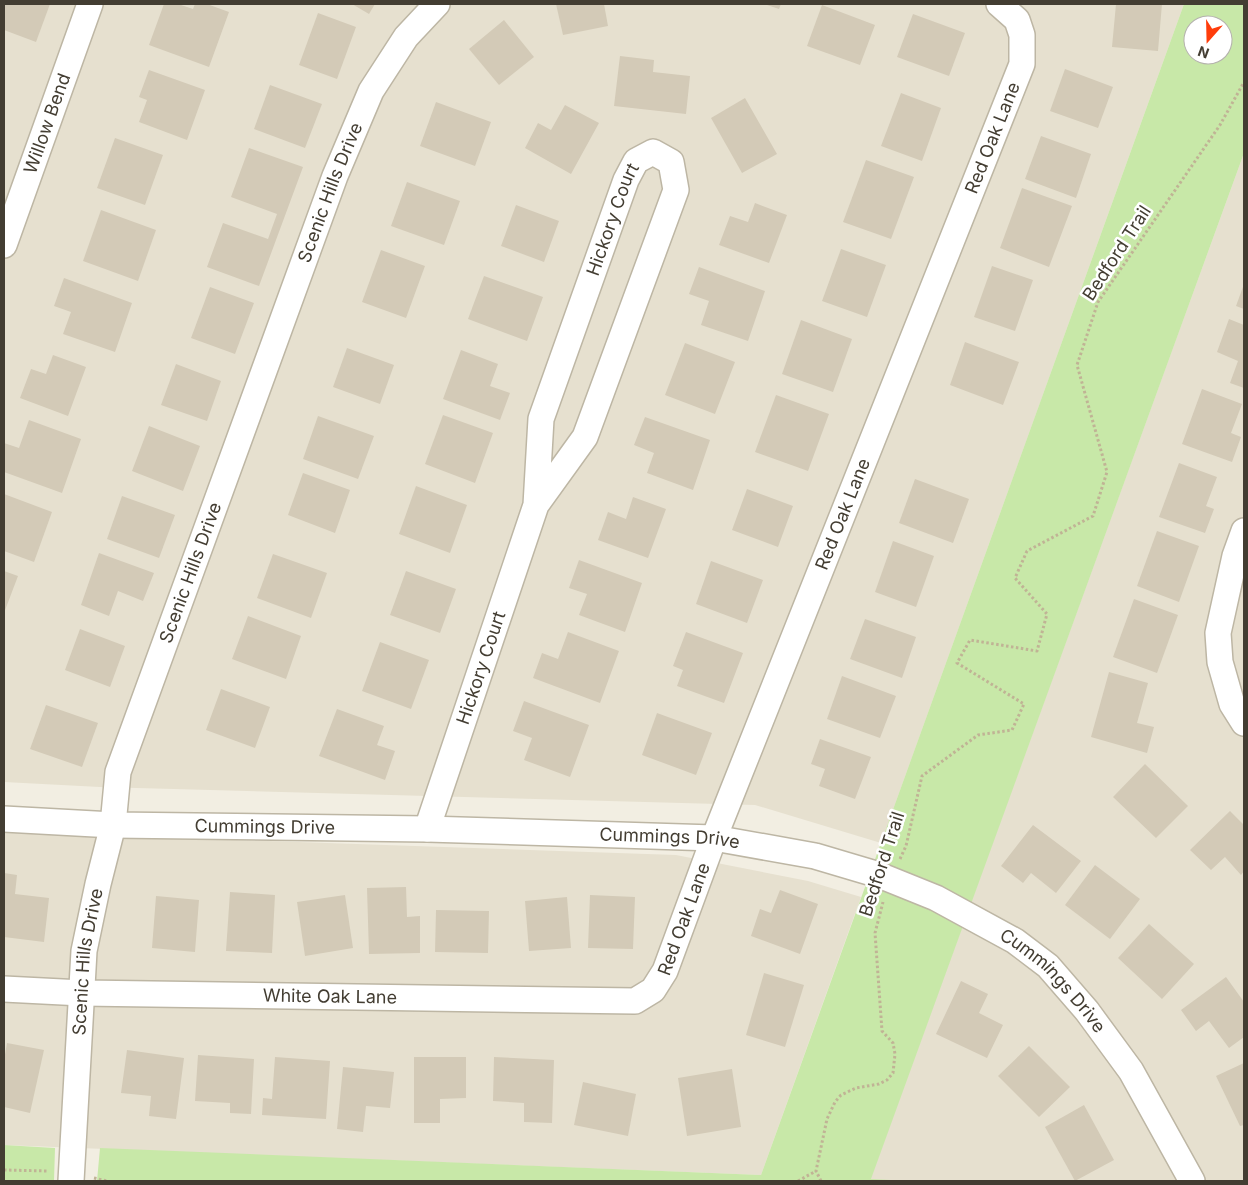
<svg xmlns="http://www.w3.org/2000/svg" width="1248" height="1185" viewBox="0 0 1248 1185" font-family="Inter,sans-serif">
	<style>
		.residential { fill: #e6e0cf }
		.green { fill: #c8e8a8; fill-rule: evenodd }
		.building { fill: #d3cab7 }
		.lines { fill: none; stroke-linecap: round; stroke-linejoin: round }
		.minor-casing { stroke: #bdb6a4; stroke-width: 28 }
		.path { stroke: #c0b395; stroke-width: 3; stroke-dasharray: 2.5 2.5; stroke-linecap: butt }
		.minor { stroke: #fff; stroke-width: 25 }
		.labels { text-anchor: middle; stroke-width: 5; stroke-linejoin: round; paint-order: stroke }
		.street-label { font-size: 18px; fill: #433d32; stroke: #fff }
	</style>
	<rect width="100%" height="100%" fill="#f2eee2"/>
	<g class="residential">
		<path d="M 4,4 L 1184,4 L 881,843 L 755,805 L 100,787 L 4,782 Z"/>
		<path d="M 1244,153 L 1244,1181 L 910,1181 L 870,1180 Z"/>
		<path d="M 4,832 L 676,855 L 808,881 L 861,897 L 761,1175 L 4,1145 Z"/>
	</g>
	<g class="green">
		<path d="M 1184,4 L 1244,4 L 1244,153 L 871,1179 L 910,1181 L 97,1181 L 100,1148 L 761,1175 ZM 1193,25 L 1223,25 L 1223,55 L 1193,55 Z"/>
		<path d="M 4,1145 L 55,1148 L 54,1181 L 4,1181 Z"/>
	</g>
	<g class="building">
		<path d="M 4,4 L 50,4 L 36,42 L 4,30 Z"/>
		<path d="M 164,4 L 178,4 L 193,9 L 195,4 L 207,4 L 229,12 L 209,67 L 149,45 Z"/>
		<path d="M 352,4 L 375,4 L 369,14 Z"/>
		<path d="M 556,4 L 604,4 L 608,26 L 563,35 Z"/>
		<path d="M 764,4 L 781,4 L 779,9 Z"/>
		<path d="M 1116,4 L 1162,4 L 1158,51 L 1112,47 Z"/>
		<path d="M 822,5 L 875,25 L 860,65 L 807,46 Z"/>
		<path d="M 318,13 L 356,27 L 337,79 L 299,65 Z"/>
		<path d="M 913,14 L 965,33 L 949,76 L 897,57 Z"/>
		<path d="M 504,20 L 534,57 L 499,85 L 469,49 Z"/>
		<path d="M 620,56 L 654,60 L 653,72 L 690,76 L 686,114 L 614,106 Z"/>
		<path d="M 1065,69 L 1113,87 L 1098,128 L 1050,111 Z"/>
		<path d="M 149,70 L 205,90 L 187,140 L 139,122 L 147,100 L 139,97 Z"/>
		<path d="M 270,85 L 322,104 L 305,148 L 254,129 Z"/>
		<path d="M 901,93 L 941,108 L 922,161 L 881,146 Z"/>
		<path d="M 745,98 L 777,154 L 742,173 L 711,118 Z"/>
		<path d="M 436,102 L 491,122 L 475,166 L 420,146 Z"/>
		<path d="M 565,105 L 599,123 L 571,174 L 525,148 L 538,123 L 551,130 Z"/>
		<path d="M 1041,136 L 1091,154 L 1076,198 L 1025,179 Z"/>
		<path d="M 115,138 L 163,155 L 145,205 L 97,188 Z"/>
		<path d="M 249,148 L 303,167 L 259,286 L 207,267 L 223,223 L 268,239 L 277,214 L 231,197 Z"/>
		<path d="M 866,160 L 914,177 L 891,239 L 843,222 Z"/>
		<path d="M 407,182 L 460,201 L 444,245 L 391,226 Z"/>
		<path d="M 1022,188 L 1072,206 L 1049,267 L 1000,248 Z"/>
		<path d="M 755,203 L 787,215 L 769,263 L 719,245 L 730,216 L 748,222 Z"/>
		<path d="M 516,205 L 559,221 L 544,262 L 501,246 Z"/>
		<path d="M 101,210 L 156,230 L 138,281 L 83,261 Z"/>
		<path d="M 841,249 L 886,265 L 867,317 L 822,301 Z"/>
		<path d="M 381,250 L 425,266 L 406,318 L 362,302 Z"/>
		<path d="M 992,266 L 1033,280 L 1015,331 L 974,317 Z"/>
		<path d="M 699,267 L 765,291 L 748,341 L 701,325 L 709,301 L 689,294 Z"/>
		<path d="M 484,276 L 543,297 L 527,341 L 468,319 Z"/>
		<path d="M 64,278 L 132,303 L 115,352 L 63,334 L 71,312 L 54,306 Z"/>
		<path d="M 1244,284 L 1244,309 L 1236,306 Z"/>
		<path d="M 210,287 L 254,303 L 235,354 L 191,338 Z"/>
		<path d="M 1229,319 L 1244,325 L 1244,388 L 1230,383 L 1238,361 L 1217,352 Z"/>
		<path d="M 801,320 L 852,339 L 833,392 L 782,374 Z"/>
		<path d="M 965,342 L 1019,362 L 1003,405 L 950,385 Z"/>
		<path d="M 685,343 L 735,362 L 715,414 L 665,395 Z"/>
		<path d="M 347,348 L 394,365 L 380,404 L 333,387 Z"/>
		<path d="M 461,350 L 498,364 L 490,386 L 510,393 L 500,420 L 443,399 Z"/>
		<path d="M 53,355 L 86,367 L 68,416 L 20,398 L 31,369 L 46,374 Z"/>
		<path d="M 176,364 L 221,381 L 207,421 L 161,405 Z"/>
		<path d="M 1202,389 L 1242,404 L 1231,433 L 1241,437 L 1232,462 L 1182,444 Z"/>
		<path d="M 776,395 L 829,414 L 808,471 L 755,452 Z"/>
		<path d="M 443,415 L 493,433 L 475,483 L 425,464 Z"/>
		<path d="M 318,416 L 374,436 L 358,479 L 303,459 Z"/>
		<path d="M 645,417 L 710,440 L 693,490 L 647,473 L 654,453 L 634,445 Z"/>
		<path d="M 29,420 L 81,439 L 62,493 L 4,472 L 4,443 L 19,448 Z"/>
		<path d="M 149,426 L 200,446 L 183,491 L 132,471 Z"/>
		<path d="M 1179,463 L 1217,477 L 1206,506 L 1214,509 L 1205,533 L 1159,517 Z"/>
		<path d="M 303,473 L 350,490 L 335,533 L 288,515 Z"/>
		<path d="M 915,479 L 969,499 L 953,543 L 899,523 Z"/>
		<path d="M 416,486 L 467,505 L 450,553 L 399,534 Z"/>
		<path d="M 747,489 L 793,506 L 778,547 L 732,530 Z"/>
		<path d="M 4,494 L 52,512 L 34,562 L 4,551 Z"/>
		<path d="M 122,496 L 175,515 L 159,558 L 107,539 Z"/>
		<path d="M 633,497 L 666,509 L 648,558 L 598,540 L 608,512 L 626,519 Z"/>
		<path d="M 1157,531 L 1199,546 L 1179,602 L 1137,586 Z"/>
		<path d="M 893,541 L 934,556 L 916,607 L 875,592 Z"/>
		<path d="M 99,553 L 154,573 L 143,601 L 118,591 L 109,616 L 81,605 Z"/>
		<path d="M 273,554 L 327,573 L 311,618 L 257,598 Z"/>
		<path d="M 579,560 L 642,583 L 625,632 L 579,615 L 587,594 L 569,588 Z"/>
		<path d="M 711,561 L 763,580 L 747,623 L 696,604 Z"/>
		<path d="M 4,571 L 18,576 L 4,613 Z"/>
		<path d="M 406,571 L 456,589 L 440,633 L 390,615 Z"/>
		<path d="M 1134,599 L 1178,615 L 1157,673 L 1113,657 Z"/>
		<path d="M 248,616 L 301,636 L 286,679 L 232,659 Z"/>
		<path d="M 865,619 L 916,637 L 902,678 L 850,659 Z"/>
		<path d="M 80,629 L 125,646 L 110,687 L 65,670 Z"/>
		<path d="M 568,632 L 619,651 L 600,703 L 533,678 L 542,653 L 558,659 Z"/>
		<path d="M 686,632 L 743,653 L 724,703 L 677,686 L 683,670 L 673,666 Z"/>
		<path d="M 380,642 L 429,660 L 411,709 L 362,691 Z"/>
		<path d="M 1109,672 L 1148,683 L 1137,723 L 1154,727 L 1147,753 L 1091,737 Z"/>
		<path d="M 842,676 L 896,696 L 880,738 L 827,719 Z"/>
		<path d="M 221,689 L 270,707 L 255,748 L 206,730 Z"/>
		<path d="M 524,701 L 589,725 L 570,777 L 524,760 L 532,738 L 513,731 Z"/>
		<path d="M 46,705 L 98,723 L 82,767 L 30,749 Z"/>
		<path d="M 337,709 L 384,726 L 377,745 L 395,751 L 385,780 L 319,756 Z"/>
		<path d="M 657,713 L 712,733 L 696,775 L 642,755 Z"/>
		<path d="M 820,739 L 871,757 L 855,799 L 819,786 L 825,769 L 811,764 Z"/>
		<path d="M 1145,764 L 1188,806 L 1156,838 L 1113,797 Z"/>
		<path d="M 1230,811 L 1244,825 L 1244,871 L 1241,875 L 1225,857 L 1211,870 L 1190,850 Z"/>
		<path d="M 1033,825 L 1081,861 L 1056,893 L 1031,873 L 1023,883 L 1001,866 Z"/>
		<path d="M 1095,865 L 1140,899 L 1110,939 L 1065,905 Z"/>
		<path d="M 4,873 L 17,875 L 15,894 L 49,898 L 44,942 L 4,937 Z"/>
		<path d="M 406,887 L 407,917 L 420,916 L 420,953 L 369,954 L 367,888 Z"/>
		<path d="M 780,890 L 818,904 L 800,954 L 751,936 L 760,909 L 771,913 Z"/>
		<path d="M 230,892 L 275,895 L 272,953 L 226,951 Z"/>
		<path d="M 345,895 L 353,948 L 305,956 L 297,902 Z"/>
		<path d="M 590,895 L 635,897 L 633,949 L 588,948 Z"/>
		<path d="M 156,896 L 199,900 L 195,952 L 152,948 Z"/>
		<path d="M 567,897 L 571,948 L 529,951 L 525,901 Z"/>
		<path d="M 436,910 L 489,911 L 488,953 L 435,952 Z"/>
		<path d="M 1149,924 L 1194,964 L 1162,999 L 1118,958 Z"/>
		<path d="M 764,973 L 804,985 L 785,1047 L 746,1035 Z"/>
		<path d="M 1226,977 L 1244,1002 L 1244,1037 L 1229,1048 L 1209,1021 L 1196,1031 L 1181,1010 Z"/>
		<path d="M 961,981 L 988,994 L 979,1013 L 1003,1025 L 987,1058 L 936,1034 Z"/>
		<path d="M 7,1043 L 44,1050 L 30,1113 L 4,1107 L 4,1060 Z"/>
		<path d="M 1029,1046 L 1070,1087 L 1039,1117 L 998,1076 Z"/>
		<path d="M 127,1050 L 184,1058 L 176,1119 L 149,1116 L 151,1096 L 121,1093 Z"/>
		<path d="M 198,1055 L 254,1059 L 251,1114 L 230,1113 L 230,1103 L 195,1101 Z"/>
		<path d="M 275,1057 L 330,1061 L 326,1119 L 262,1115 L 263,1098 L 272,1099 Z"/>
		<path d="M 414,1057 L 466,1057 L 466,1098 L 440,1099 L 440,1123 L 414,1123 Z"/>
		<path d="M 494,1057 L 554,1060 L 552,1123 L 524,1122 L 524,1103 L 493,1101 Z"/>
		<path d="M 1244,1063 L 1244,1125 L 1240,1126 L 1216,1076 Z"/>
		<path d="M 343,1067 L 394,1072 L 390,1108 L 366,1106 L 363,1132 L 337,1129 Z"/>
		<path d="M 732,1069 L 741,1127 L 687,1136 L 678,1078 Z"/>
		<path d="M 583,1082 L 636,1094 L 628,1136 L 574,1125 Z"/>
		<path d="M 1084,1105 L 1114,1160 L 1075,1181 L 1045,1127 Z"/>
	</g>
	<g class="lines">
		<defs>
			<g id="minor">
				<path id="s1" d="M 4,245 L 90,4"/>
				<path d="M 1244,531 L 1235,556 L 1218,633 L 1220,662 L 1232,704 L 1244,723"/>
				<path id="s2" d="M 4,819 L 113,825 L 427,829 L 714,838 L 815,856 L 879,875 L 936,898 L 1015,941 L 1048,966 L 1087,1011 L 1131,1071 L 1192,1181"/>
				<path id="s3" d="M 427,829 L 536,505 L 541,419 L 626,180 L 636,161 L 653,152 L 671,162 L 676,190 L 585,437 L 536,505"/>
				<path id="s4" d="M 4,989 L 82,993 L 635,1001 L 653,990 L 665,971 L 714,838 L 1022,64 L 1022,35 L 1017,20 L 999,4"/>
				<path id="s5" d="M 71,1181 L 84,951 L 98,884 L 113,825 L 118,772 L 335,176 L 371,91 L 406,37 L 437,4"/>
			</g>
		</defs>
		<use href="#minor" class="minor-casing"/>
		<g class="path">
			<path d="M 900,859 L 906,846 L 922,776 L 978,735 L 1012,730 L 1024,704 L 957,663 L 970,640 L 1037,651 L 1047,614 L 1015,578 L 1027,551 L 1093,516 L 1107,472 L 1077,365 L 1098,302 L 1220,125 L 1244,82"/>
			<path d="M 4,1170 L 48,1171"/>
			<path d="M 94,1178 L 107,1181"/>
			<path d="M 798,1181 L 816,1171"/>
			<path d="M 821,1181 L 816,1171 L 827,1119 L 835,1102 L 841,1095 L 856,1088 L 879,1084 L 887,1080 L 893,1073 L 895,1054 L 893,1043 L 882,1031 L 875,933 L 883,902"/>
		</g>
		<use href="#minor" class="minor"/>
	</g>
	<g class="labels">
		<g class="street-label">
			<text dy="6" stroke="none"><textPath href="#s1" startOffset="129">Willow Bend</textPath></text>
			<text dy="6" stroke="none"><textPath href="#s4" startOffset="1570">Red Oak Lane</textPath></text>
			<text dy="6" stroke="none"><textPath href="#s5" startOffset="1030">Scenic Hills Drive</textPath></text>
			<text dy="6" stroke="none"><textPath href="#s3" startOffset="640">Hickory Court</textPath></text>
			<text transform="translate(1117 253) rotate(-57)" y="6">Bedford Trail</text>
			<text dy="6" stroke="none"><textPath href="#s4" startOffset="1165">Red Oak Lane</textPath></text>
			<text dy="6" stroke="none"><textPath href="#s5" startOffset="625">Scenic Hills Drive</textPath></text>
			<text dy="6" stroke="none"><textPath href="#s3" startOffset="170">Hickory Court</textPath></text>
			<text dy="6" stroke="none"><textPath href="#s2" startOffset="261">Cummings Drive</textPath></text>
			<text dy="6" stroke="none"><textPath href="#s2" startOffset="666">Cummings Drive</textPath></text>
			<text transform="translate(882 864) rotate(-72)" y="6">Bedford Trail</text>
			<text dy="6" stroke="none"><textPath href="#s4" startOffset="730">Red Oak Lane</textPath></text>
			<text dy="6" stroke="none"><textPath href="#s5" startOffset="220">Scenic Hills Drive</textPath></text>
			<text dy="6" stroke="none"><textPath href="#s2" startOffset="1086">Cummings Drive</textPath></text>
			<text dy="6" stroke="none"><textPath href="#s4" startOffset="326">White Oak Lane</textPath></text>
		</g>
	</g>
	<rect width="1248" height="1185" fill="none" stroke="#433d32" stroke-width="10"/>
	<g transform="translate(1208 40) rotate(200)"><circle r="24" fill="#ffffff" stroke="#b4b1ad"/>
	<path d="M0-4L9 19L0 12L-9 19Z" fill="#ff3d0b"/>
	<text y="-8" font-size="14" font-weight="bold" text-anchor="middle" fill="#433d32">N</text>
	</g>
</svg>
